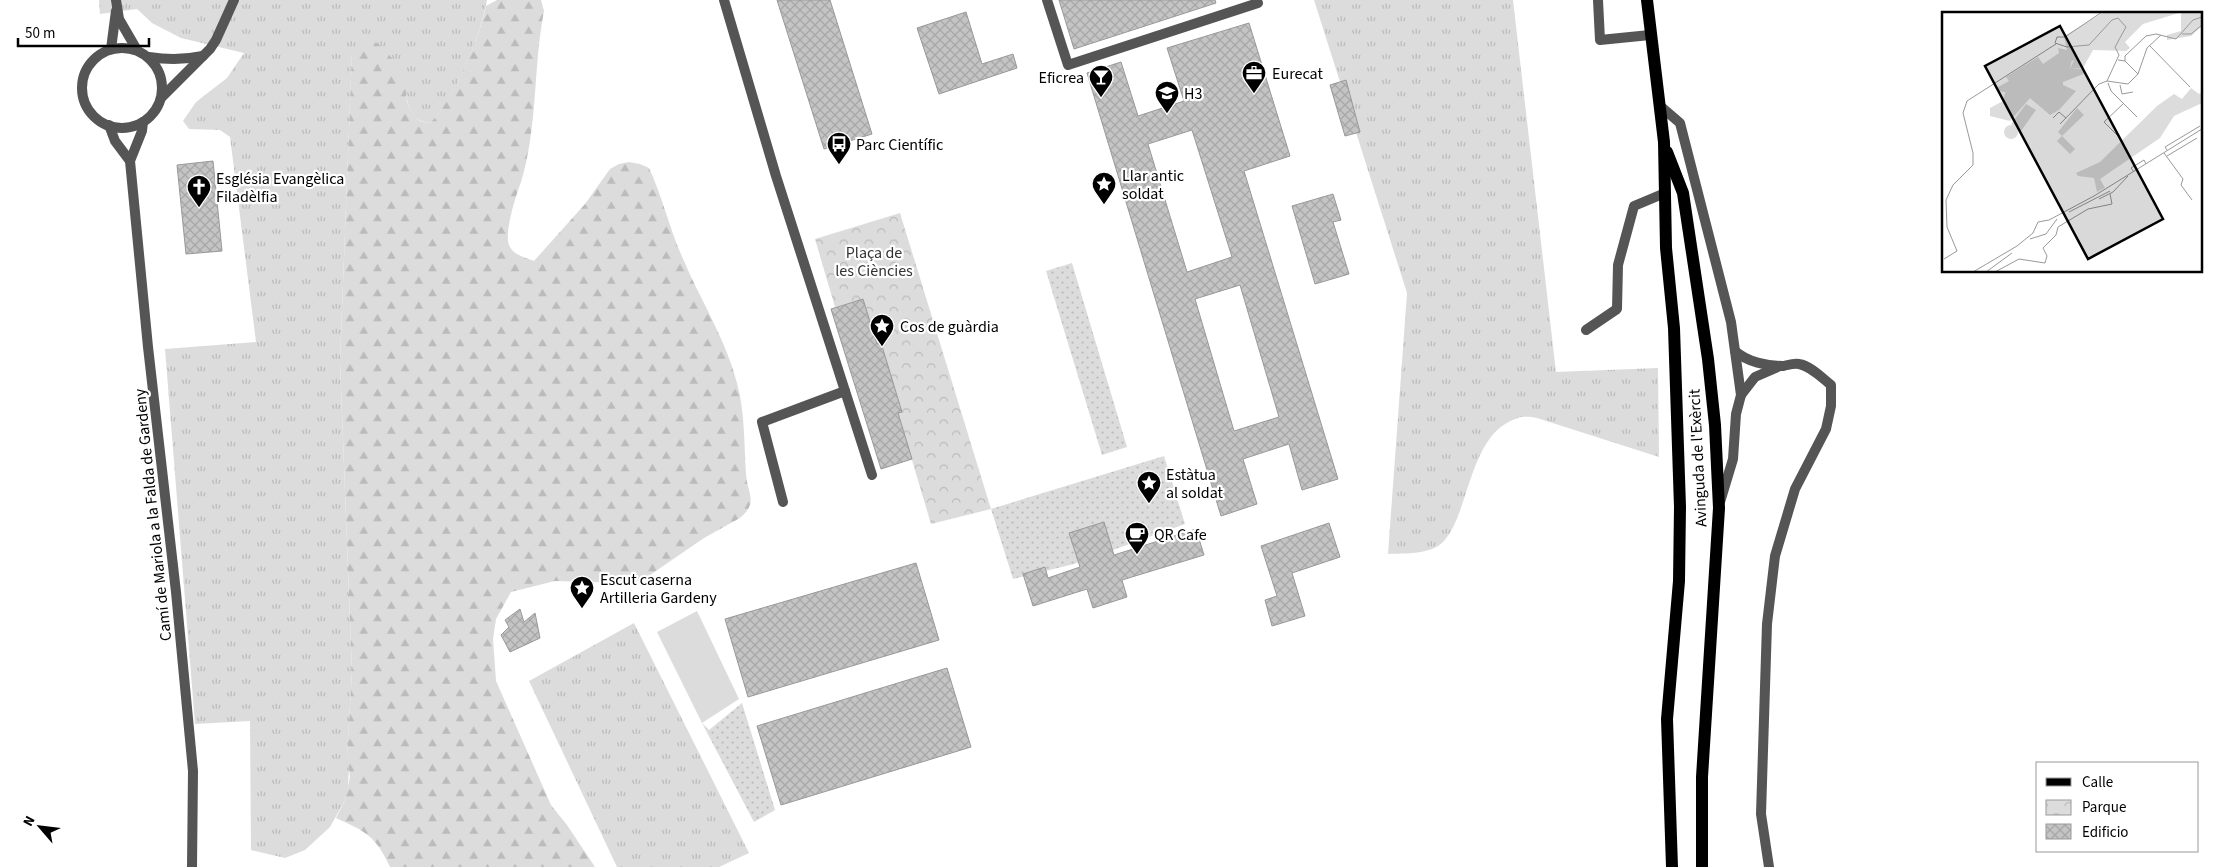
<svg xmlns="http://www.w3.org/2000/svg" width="2214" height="867" viewBox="0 0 2214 867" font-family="'Source Sans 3',sans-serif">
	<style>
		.grass { fill: url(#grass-tufts) }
		.forest { fill: url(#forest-firs) }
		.park { fill: url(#park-crowns) }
		.garden { fill: url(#garden-dots) }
		.pitch { fill: #dcdcdc }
		.building { fill: url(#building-cross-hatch); stroke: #999; fill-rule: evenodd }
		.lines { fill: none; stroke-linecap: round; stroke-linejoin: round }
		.lane { stroke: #555; stroke-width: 10 }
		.street { stroke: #555; stroke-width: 10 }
		.primary { stroke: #000; stroke-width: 12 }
		.labels { text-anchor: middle; stroke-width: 4.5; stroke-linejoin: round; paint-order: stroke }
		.poi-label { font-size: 16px; fill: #000; stroke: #fff; text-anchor: start }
		.park-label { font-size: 16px; fill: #333; stroke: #fff }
		.street-label { font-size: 16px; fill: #000; stroke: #fff }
		.inset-road { fill: none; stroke: #999; stroke-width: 1 }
		.view { fill: #000; fill-opacity: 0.15; stroke: #000; stroke-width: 2.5 }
		.inset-edge { fill: none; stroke: #000; stroke-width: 2.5 }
	</style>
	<defs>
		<pattern id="grass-tufts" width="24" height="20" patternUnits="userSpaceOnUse" patternTransform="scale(1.25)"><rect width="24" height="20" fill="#dcdcdc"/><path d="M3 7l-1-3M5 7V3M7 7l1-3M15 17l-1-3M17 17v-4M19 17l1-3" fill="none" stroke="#bbb"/></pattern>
		<pattern id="forest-firs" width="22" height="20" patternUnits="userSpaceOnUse" patternTransform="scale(1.25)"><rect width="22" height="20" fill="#dcdcdc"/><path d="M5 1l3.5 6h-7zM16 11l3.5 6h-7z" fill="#bbb"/></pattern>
		<pattern id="park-crowns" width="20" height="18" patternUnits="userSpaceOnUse" patternTransform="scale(1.25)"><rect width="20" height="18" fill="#dcdcdc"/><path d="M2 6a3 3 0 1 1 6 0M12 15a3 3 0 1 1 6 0" fill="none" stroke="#bbb"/></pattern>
		<pattern id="garden-dots" width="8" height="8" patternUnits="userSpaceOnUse" patternTransform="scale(1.25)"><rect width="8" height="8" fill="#dcdcdc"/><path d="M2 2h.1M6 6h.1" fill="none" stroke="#bbb" stroke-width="1.8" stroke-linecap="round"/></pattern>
		<pattern id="building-cross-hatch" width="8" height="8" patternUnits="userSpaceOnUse" patternTransform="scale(1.25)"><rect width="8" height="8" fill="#c4c4c4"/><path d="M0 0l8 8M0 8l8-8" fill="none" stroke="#a7a7a7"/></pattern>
	</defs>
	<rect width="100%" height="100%" fill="#fff"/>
	<g class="grass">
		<path d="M 99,0 L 487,0 C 481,34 456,99 430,123 C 404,119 410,104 404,84 C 402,78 399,72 397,66 L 352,52 L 340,361 L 352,673 L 347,754 L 349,765 L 348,788 L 345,800 L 330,827 L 305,850 L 285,858 L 251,850 L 250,721 L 195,724 L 165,349 L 256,342 L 230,137 L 220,130 L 189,129 L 183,121 L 196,102 L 227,78 L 244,53 L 181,38 L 152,23 L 137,9 L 100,14 Z"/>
		<path d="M 1314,0 L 1513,0 L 1556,372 L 1658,368 L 1659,457 L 1537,418 C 1531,417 1523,416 1518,418 C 1468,433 1471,512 1443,542 C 1430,555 1405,553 1388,554 L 1407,293 Z"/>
		<path d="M 634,623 L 749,853 L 719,867 L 617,867 L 529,681 Z"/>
	</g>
	<path class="forest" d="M 497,0 L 541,0 L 544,11 C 533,67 538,127 521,182 C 516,195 504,233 509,245 C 513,255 524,257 534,261 L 585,204 L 610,169 L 619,164 L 629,162 L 640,164 L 649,168 C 663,198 670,231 684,261 C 701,301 726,340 737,383 C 745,412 744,444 746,474 C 747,493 759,502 740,518 L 704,538 L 650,575 L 640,580 L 620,583 L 555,581 L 511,592 L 496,619 L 493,639 L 496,681 L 551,805 L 567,825 L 595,867 L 390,867 C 375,835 366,832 336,818 L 345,800 L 350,777 L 347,754 L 352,673 L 340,361 L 352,52 L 358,42 L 368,38 C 387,47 399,65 405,85 C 407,95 406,107 413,115 C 418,121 423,122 430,123 C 453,102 480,37 486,6 Z"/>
	<path class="park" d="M 900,213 L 991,509 L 931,524 L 898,413 L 902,411 L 882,347 L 881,343 L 877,344 L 863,299 L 835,307 L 815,239 Z"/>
	<g class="garden">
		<path d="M 1072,263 L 1127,447 L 1102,455 L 1046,271 Z"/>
		<path d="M 1164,456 L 1185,524 L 1074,564 L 1013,579 L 991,509 Z"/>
		<path d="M 742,703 L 775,810 L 754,822 L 702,723 L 709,730 Z"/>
	</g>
	<path class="pitch" d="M 697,611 L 739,699 L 702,723 L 657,632 Z"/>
	<g class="building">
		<path d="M 777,0 L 830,0 L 872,134 L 824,149 Z"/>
		<path d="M 1059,0 L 1215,0 L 1216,3 L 1074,49 Z"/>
		<path d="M 966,12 L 982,64 L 1013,54 L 1017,68 L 939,94 L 917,28 Z"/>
		<path d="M 1249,23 L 1290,156 L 1244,171 L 1338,479 L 1302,490 L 1289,444 L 1243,459 L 1257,504 L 1221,516 L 1087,73 L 1121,62 L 1138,116 L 1184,101 L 1167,48 ZM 1192,130 L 1232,257 L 1187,272 L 1148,144 ZM 1240,285 L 1279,417 L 1234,431 L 1195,299 Z"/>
		<path d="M 1346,80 L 1360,132 L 1345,136 L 1330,85 Z"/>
		<path d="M 213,161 L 222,251 L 186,254 L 177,165 Z"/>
		<path d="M 1333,194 L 1341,220 L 1333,222 L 1349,274 L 1315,284 L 1292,206 Z"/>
		<path d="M 863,299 L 877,344 L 881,343 L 902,412 L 898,413 L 912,459 L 881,469 L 831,309 Z"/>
		<path d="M 1104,522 L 1114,555 L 1196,529 L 1204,555 L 1122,580 L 1127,597 L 1093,608 L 1087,589 L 1033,606 L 1023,574 L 1045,567 L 1048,578 L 1080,567 L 1069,533 Z"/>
		<path d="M 1329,523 L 1340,557 L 1292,573 L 1305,616 L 1272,626 L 1265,600 L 1277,596 L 1261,546 Z"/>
		<path d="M 916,563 L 939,640 L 748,697 L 725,619 Z"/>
		<path d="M 520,609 L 524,622 L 535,613 L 540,638 L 510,652 L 501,635 L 509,627 L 505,620 Z"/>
		<path d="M 947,668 L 971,747 L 781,805 L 757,726 Z"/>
	</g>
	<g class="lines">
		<g class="lane">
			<path d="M 1047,0 L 1068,65 L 1258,3"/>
			<path d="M 1598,0 L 1600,40 L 1650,35"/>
			<path d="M 1586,330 L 1617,309 L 1618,265 L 1634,206 L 1665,193"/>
			<path d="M 783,502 L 762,422 L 845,391"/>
		</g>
		<g class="street">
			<path d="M 116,0 L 119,19 L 137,50"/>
			<path d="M 724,0 L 776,176 L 872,475"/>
			<circle cx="122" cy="88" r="40"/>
			<path d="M 111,49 L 116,11"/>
			<path d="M 149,57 C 168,60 184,60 203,56"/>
			<path d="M 162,97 L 210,49 L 216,40 L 234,0"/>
			<path d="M 1659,105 L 1680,123 L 1731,322 L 1741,395 L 1736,414 L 1733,459 L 1720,502"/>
			<path d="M 143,122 L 142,131 L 130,161 L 148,347 L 176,592 L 193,771 L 192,867"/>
			<path d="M 109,125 L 115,141 L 130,161"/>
			<path d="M 1735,351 C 1747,362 1767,366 1783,366 C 1788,365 1794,363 1799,364 C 1811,366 1822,378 1831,385 L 1831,406 L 1826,429 L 1795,489 L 1775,556 L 1767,624 L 1761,814 L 1769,867"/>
			<path d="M 1741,395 L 1755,377 L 1780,366"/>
		</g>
		<g class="primary">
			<path d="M 1647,0 L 1664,142 L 1666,248 L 1674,328 L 1680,507 L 1679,581 L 1667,719 L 1672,867"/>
			<path d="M 1667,152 L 1683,193 L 1708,359 L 1715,425 L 1719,508 L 1702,777 L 1702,867"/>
		</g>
	</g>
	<defs>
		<symbol id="office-pin" viewBox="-11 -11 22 30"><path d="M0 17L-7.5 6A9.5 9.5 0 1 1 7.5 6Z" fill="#000" stroke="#fff"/><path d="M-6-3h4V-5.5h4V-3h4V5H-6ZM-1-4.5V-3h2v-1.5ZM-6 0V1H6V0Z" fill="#fff"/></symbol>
		<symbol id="bar-pin" viewBox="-11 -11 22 30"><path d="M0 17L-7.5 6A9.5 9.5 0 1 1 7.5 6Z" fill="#000" stroke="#fff"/><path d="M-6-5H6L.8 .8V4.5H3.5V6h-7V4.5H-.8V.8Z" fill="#fff"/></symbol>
		<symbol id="university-pin" viewBox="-11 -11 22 30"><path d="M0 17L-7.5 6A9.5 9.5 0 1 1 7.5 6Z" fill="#000" stroke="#fff"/><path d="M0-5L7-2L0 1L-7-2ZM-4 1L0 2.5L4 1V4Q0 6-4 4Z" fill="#fff"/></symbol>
		<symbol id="bus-pin" viewBox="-11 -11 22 30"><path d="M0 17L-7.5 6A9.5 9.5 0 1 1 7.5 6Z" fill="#000" stroke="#fff"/><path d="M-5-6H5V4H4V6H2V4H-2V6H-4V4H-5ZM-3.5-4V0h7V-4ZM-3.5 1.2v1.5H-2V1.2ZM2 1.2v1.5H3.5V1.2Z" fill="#fff"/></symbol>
		<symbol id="sight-pin" viewBox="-11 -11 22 30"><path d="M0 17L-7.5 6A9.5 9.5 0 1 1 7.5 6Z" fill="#000" stroke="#fff"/><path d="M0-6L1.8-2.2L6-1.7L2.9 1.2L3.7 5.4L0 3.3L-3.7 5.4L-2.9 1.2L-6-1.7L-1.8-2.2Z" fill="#fff"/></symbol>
		<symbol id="church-pin" viewBox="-11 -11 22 30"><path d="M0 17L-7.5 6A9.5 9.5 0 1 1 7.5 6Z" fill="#000" stroke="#fff"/><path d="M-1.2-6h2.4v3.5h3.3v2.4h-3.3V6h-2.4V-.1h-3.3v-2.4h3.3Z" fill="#fff"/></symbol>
		<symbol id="cafe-pin" viewBox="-11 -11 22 30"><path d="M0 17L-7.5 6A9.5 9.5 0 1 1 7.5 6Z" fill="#000" stroke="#fff"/><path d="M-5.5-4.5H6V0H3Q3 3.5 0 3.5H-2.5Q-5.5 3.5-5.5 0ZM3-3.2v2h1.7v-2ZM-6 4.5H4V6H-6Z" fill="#fff"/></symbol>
	</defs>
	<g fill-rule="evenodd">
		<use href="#office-pin" x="1240" y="59" width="28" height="38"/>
		<use href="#bar-pin" x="1087" y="63" width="28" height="38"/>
		<use href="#university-pin" x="1153" y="79" width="28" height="38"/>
		<use href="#bus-pin" x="825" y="130" width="28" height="38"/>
		<use href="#sight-pin" x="1090" y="170" width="28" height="38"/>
		<use href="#church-pin" x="185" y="173" width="28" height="38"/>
		<use href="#sight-pin" x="868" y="312" width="28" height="38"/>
		<use href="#sight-pin" x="1135" y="469" width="28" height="38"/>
		<use href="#cafe-pin" x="1123" y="520" width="28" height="38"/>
		<use href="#sight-pin" x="568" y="574" width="28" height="38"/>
	</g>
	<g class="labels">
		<g class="poi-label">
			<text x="1272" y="79">Eurecat</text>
			<text x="1084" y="83" text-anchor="end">Eficrea</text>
			<text x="1184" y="99">H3</text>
			<text x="856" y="150">Parc Científic</text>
			<text x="1122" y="181">Llar antic<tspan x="1122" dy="18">soldat</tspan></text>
			<text x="216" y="184">Església Evangèlica<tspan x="216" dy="18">Filadèlfia</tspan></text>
			<text x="900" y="332">Cos de guàrdia</text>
			<text x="1166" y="480">Estàtua<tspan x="1166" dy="18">al soldat</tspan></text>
			<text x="1154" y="540">QR Cafe</text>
			<text x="600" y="585">Escut caserna<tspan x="600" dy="18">Artilleria Gardeny</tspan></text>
		</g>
		<g class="park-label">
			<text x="874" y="258">Plaça de<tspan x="874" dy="18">les Ciències</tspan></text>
		</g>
		<g class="street-label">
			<text transform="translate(1697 458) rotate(-93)" y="6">Avinguda de l'Exèrcit</text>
			<text transform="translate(152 515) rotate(-96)" y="6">Camí de Mariola a la Falda de Gardeny</text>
		</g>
	</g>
	<g transform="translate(1942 12)">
		<rect width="260" height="260" fill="#fff"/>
		<path d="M 162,0 L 240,0 L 201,12 L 183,30 L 188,36 L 184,39 L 151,38 L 141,56 L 128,57 L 132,48 L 66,81 L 57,79 L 56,75 L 67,69 L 64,65 L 96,45 L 101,52 L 117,41 L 116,36 L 125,38 L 122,24 ZM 249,76 L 257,82 L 260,80 L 260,91 L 232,104 L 218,126 L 158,167 L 163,176 L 155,180 L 152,166 L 136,164 L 134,161 L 158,150 L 215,94 L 232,82 L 240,87 ZM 84,92 L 94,98 L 79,119 L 69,112 Z" fill="#dcdcdc"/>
		<path d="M 260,0 L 260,14 L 249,24 L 225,28 L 225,23 L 239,19 L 239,1 ZM 130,47 L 128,57 L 140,57 L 144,61 L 121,70 L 121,73 L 134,79 L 117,98 L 108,103 L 88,86 L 68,109 L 48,104 L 48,96 L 61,89 L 63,81 Z" fill="#dcdcdc"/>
		<path d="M 135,96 L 142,103 L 120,124 L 116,120 ZM62 120a7 7 0 1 1 14 0a7 7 0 1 1-14 0Z" fill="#dcdcdc"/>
		<path d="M 120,124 L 133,137 L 128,142 L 115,129 Z" fill="#dcdcdc"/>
		<path class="inset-road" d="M 160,0 L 123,25 L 115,25 L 113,31 L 125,35 L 147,33 L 170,8 L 176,6 L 184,15 L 173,35 L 177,43M 240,22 L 249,22 L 260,13M 207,33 L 248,75M 176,48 L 183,49 L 183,44 L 204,24 L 214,22 L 234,27 L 251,8 L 260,5M 183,49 L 196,62M 165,69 L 186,72 L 196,62 L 205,36 L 219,23M 166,71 L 169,79 L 195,105M 178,73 L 180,82 L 191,80M 111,106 L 117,100 L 124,106M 118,112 L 157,72 L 165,69 L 177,43M 176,124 L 162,110 L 181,92M 225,138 L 223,135 L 258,114M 222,141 L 241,167 L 239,173 L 250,188M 225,144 L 255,126M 192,160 L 189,156 L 202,148 L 204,152M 157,187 L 171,180 L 186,164M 127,200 L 168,179M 88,227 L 104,222 L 115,207M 2,247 L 15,239 L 5,215 L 4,188 L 11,173 L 31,153 L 31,141 L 21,101 L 25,89 L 114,32M 31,260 L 75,234 L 91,221 L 96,210 L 107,208 L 152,184 L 260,117M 44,260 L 70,241M 53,260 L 77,247 L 103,251 L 105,244 L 101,236 L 114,223 L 116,215 L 146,197 L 170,192 L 168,182"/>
		<path class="view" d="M 118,14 L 221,207 L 146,247 L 43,54 Z"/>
		<rect width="260" height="260" class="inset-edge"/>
	</g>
	<rect x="2036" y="762" width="162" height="90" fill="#ffffff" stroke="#999999"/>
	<rect x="2046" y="778" width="25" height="8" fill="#000000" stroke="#999999"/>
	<text x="2082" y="787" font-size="15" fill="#000000">Calle</text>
	<rect x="2046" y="800" width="25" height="15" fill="url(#park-crowns)" stroke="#999999"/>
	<text x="2082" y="812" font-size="15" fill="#000000">Parque</text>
	<rect x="2046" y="824" width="25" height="15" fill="url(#building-cross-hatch)" stroke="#999999"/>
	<text x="2082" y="837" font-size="15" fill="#000000">Edificio</text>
	<g transform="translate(40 827) rotate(298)" stroke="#ffffff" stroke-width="4" paint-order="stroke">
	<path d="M0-4L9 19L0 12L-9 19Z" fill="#000000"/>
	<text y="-8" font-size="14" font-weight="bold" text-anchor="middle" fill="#000000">N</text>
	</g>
	<path d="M18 38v8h131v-8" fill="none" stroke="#000000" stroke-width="2.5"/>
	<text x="25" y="38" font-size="15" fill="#000000" stroke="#ffffff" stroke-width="4" paint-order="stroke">50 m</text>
</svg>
